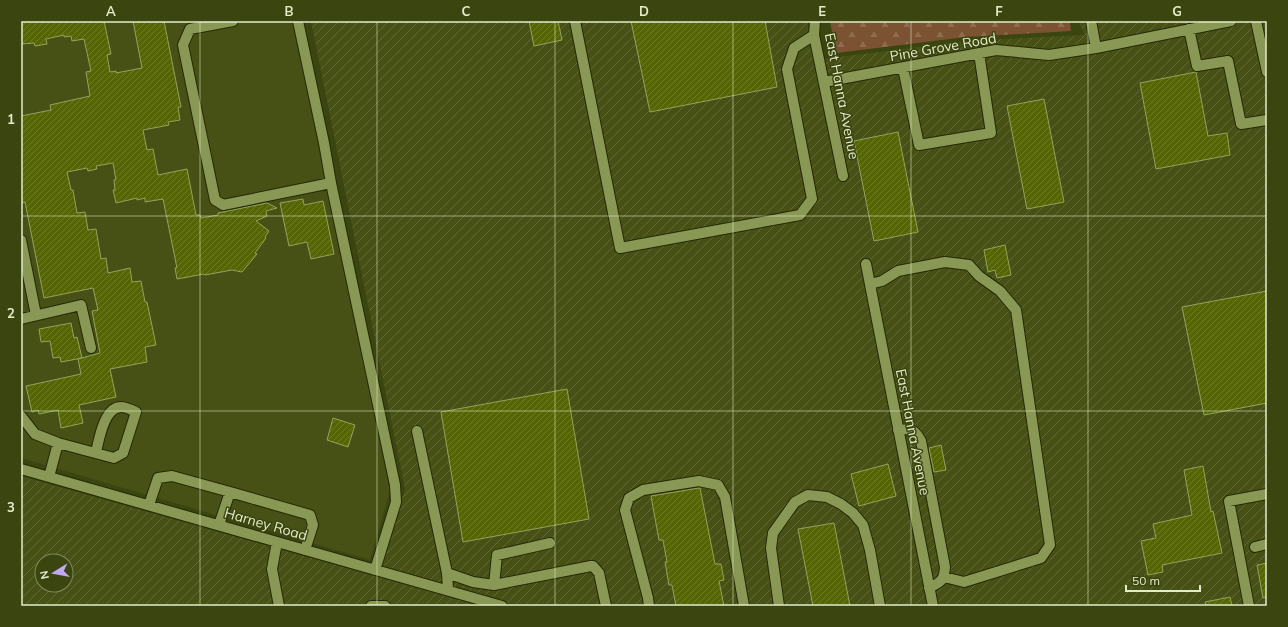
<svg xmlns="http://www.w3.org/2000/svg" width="1288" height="627" font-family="Mulish,sans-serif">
<defs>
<pattern id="industrial-furrows" width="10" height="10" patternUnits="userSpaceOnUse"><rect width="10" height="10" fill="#475115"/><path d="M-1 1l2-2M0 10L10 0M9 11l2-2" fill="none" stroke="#616a36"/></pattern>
<pattern id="forest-firs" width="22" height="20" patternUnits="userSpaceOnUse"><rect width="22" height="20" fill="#7b5333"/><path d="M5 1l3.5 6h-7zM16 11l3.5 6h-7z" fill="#8e6c4f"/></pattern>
<pattern id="building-hatch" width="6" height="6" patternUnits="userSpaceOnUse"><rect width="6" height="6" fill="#556503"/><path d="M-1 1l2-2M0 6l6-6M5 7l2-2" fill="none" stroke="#6d7b26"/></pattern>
</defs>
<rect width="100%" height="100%" fill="#3b4510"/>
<path fill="#475115" d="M 21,21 L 293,21 L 390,490 L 370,560 L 21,458 Z"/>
<path fill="url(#industrial-furrows)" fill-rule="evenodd" d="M 311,21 L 807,21 L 815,60 L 966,41 L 1085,35 L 1078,21 L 1267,21 L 1267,606 L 21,606 L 21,476 L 378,577 L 405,489 ZM 42,561 L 66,561 L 66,585 L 42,585 Z"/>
<path fill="url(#forest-firs)" d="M 830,21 L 1070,21 L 1071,31 L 966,37 L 836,53 Z"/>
<path fill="url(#building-hatch)" stroke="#93a35e" d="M 21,21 L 104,21 L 111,54 L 107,55 L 110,72 L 116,71 L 116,73 L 142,68 L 133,21 L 164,21 L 181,107 L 178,107 L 180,120 L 168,122 L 169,125 L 143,130 L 147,150 L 153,149 L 158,175 L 187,169 L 196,215 L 200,215 L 201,218 L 218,215 L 218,213 L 267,203 L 277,208 L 266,211 L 267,216 L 256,221 L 269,231 L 265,237 L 266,238 L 255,253 L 257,254 L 242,272 L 232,270 L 205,275 L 204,274 L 177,279 L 175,268 L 177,268 L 163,199 L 145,202 L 145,198 L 137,200 L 137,198 L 116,203 L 113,190 L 115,190 L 114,180 L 116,180 L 113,163 L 96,166 L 97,169 L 88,171 L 87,168 L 67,172 L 71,190 L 73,190 L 77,213 L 85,212 L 88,230 L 96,229 L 101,259 L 106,258 L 108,273 L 130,268 L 132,282 L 141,281 L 145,302 L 147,302 L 156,345 L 145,347 L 147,362 L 110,369 L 116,397 L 79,405 L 83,423 L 61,428 L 58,410 L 39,414 L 38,410 L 32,412 L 26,386 L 81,374 L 78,359 L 100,353 L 92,311 L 98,310 L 93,288 L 44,298 L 25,202 L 21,203 L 21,116 L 51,110 L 50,105 L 90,96 L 86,72 L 91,71 L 84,39 L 72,41 L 71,36 L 64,37 L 64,35 L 46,39 L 47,44 L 35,46 L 34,43 L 21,44 Z
M 529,21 L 558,21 L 562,40 L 534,46 Z
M 631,21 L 765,21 L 777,87 L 650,112 Z
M 1196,72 L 1208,136 L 1227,133 L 1230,155 L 1156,169 L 1140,83 Z
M 1044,99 L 1064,202 L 1027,209 L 1007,106 Z
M 898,132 L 918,232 L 874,241 L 854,141 Z
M 303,199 L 304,205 L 323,201 L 334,254 L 311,259 L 307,242 L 289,246 L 280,203 Z
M 1005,245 L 1011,275 L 997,278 L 995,270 L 988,272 L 984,250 Z
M 1267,291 L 1267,403 L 1204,415 L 1182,307 Z
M 71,323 L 74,338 L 77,337 L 82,358 L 61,362 L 60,357 L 53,358 L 50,341 L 41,342 L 39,329 Z
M 567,389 L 589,519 L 463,542 L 441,412 Z
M 333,418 L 355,425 L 348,447 L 327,440 Z
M 941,445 L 946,470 L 934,472 L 929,448 Z
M 888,464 L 896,496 L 859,506 L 851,474 Z
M 1203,466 L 1211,512 L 1213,511 L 1222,553 L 1162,565 L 1163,572 L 1148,575 L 1141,541 L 1156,538 L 1153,524 L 1192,515 L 1184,470 Z
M 699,488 L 700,488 L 715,564 L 721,564 L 724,580 L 719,581 L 724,606 L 676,606 L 672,585 L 669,585 L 665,562 L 667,562 L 663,540 L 659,540 L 651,496 Z
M 834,523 L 850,606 L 813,606 L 798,529 Z
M 1267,563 L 1267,597 L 1263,598 L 1257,565 Z
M 1230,597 L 1232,606 L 1206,606 L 1205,602 Z"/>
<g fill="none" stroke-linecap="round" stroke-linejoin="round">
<defs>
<path id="minor" d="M 233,21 L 190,29 L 183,45 L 215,200 L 223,205 L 331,183
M 298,21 L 324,143 L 331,183 L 395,485 L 396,502 L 375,570
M 575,21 L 620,248 L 800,215 L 812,199 L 787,69 L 794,48 L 814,35
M 815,21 L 814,35 L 843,176
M 1091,21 L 1096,48
M 1256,21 L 1267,72
M 1189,29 L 1197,66 L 1228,61 L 1241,124 L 1267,120
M 903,68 L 919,145 L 991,133 L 979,53
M 824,82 L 996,50 L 1049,55 L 1096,48 L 1231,21
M 21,240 L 36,315
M 866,264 L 933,606
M 870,284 L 882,281 L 898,271 L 945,262 L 969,265 L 979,276 L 1000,291 L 1016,310 L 1050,545 L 1041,558 L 964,582 L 944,577
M 21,319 L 81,305 L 91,348
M 21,416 L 35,434 L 58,443 L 114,458 L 123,453 L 136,412 C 132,410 125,407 121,407 C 104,407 99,440 96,452
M 898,430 C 911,428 915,430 921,441 L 945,567 C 944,581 941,582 929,588
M 417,431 L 447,573
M 21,469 L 502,606
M 49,477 L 58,443
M 230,492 L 310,515 L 313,525 L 305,550
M 149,505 L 158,478 L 172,476 L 230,492 L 219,525
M 277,542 L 272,569 L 279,606
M 1255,547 L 1267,544
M 494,585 L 497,555 L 550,543
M 448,590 L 447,573 L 473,582 L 494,585 L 591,566 L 593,566 L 599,573 L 606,606
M 371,606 L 385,606
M 649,606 L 648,598 L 625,510 L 629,498 L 643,490 L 699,481 L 718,485 L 725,497 L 744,606
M 779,606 L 771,548 L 773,533 L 795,502 L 808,495 L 827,497 L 841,504 L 853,513 L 863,525 L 870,550 L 880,606
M 1249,606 L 1229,501 L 1267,494"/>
</defs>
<use href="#minor" stroke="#232a05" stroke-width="12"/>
<use href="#minor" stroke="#899855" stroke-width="10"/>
</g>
<path fill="none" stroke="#e3ecc9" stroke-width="1" stroke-opacity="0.55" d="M 200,21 L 200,606M 377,21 L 377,606M 555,21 L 555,606M 733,21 L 733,606M 911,21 L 911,606M 1088,21 L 1088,606M 21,216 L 1267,216M 21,411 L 1267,411"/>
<g text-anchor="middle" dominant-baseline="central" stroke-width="3" stroke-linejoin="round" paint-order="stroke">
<g font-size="14" fill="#e3ecc9" stroke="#3b4510">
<text transform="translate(943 47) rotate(-10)">Pine Grove Road</text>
<text transform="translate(842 96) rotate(79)">East Hanna Avenue</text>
<text transform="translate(913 432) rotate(79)">East Hanna Avenue</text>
<text transform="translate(266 524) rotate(16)">Harney Road</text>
</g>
</g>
<rect width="1288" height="627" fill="none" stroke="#3b4510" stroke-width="44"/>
<g transform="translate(54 573) rotate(259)"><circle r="19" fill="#3b4510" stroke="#7e885a"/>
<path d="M0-3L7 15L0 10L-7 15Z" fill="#c1a8f3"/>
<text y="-6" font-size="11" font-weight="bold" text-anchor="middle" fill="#e3ecc9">N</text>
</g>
<path d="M1126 585v6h74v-6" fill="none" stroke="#e3ecc9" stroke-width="2"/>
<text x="1132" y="585" font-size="12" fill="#e3ecc9" stroke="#3b4510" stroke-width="3" paint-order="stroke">50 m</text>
<rect x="22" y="22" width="1244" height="583" fill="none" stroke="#e3ecc9" stroke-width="1.5"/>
<g font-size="13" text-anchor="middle" font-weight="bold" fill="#e3ecc9">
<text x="111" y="16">A</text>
<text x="289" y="16">B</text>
<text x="466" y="16">C</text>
<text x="644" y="16">D</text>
<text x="822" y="16">E</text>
<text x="999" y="16">F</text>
<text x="1177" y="16">G</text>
<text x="11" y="124">1</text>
<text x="11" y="318">2</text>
<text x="11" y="512">3</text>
</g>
</svg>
